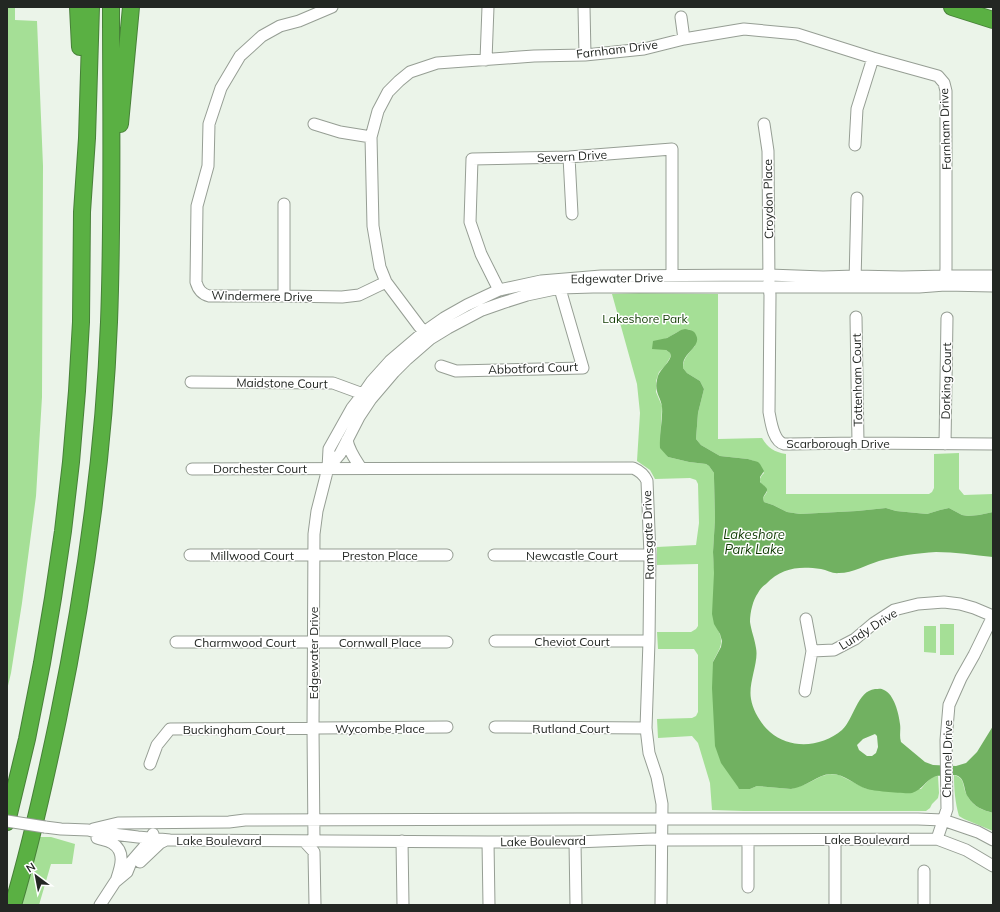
<svg xmlns="http://www.w3.org/2000/svg" width="1000" height="912" font-family="Mulish,sans-serif">
<rect width="100%" height="100%" fill="#ebf4e9"/>
<path fill="#a5df96" d="M 7,7 L 15,7 L 15,20 L 37,21 L 43,166 L 42,397 L 36,496 L 22,603 L 11,673 L 7,690 Z
M 639,293 L 718,294 L 718,439 L 762,438 C 768,448 774,452 786,454 L 786,494 L 929,494 L 932,492 L 934,488 L 934,454 L 959,453 L 959,489 L 964,495 L 993,494 L 993,512 L 979,515 L 968,516 L 962,515 L 949,508 L 940,510 L 927,514 L 896,511 L 886,508 L 857,511 L 800,514 L 787,512 L 773,505 L 764,502 L 763,498 L 767,492 C 765,483 754,483 764,473 L 754,461 L 748,459 L 720,456 L 701,445 L 696,439 L 698,413 L 704,389 L 700,381 L 687,373 L 683,368 C 683,358 689,353 695,346 L 691,330 C 678,328 674,336 662,340 L 666,350 L 670,353 L 671,356 L 665,366 L 659,372 L 656,381 L 656,392 L 662,406 L 660,444 L 668,457 L 689,462 L 706,464 L 709,466 L 714,473 L 714,478 L 715,519 L 713,552 L 718,630 C 725,644 719,649 713,662 L 750,789 L 757,786 L 791,789 L 806,784 L 822,776 L 830,774 L 839,775 L 867,789 L 921,789 C 926,783 931,776 938,776 L 939,793 L 938,798 L 932,804 L 930,808 L 926,811 L 744,811 L 712,810 L 710,783 L 698,743 L 692,736 L 658,738 L 657,719 L 692,718 L 696,716 L 698,712 L 698,655 L 694,649 L 658,649 L 657,632 L 691,632 L 696,629 L 698,626 L 698,564 L 657,565 L 657,547 L 696,545 L 699,523 L 698,484 L 696,480 L 690,478 L 655,479 L 650,470 L 637,461 L 640,413 L 637,384 L 612,294 Z
M 940,624 L 954,624 L 954,655 L 940,655 Z
M 924,626 L 936,626 L 936,653 L 924,652 Z
M 954,775 C 966,778 962,787 967,795 C 972,806 982,810 993,813 L 993,831 L 964,819 L 959,816 C 955,802 954,789 954,775 Z
M 37,837 L 51,837 L 75,844 L 72,864 L 51,864 L 39,905 L 19,905 Z"/>
<path fill="#71b161" fill-rule="evenodd" d="M 685,329 C 690,330 694,330 696,335 C 701,344 689,351 685,358 C 683,361 683,364 683,368 L 687,373 L 700,381 L 704,389 L 698,413 L 696,439 L 701,445 L 720,456 L 748,459 L 758,462 L 760,464 L 764,471 L 760,477 L 760,482 C 770,491 768,488 763,498 L 764,502 L 773,505 L 787,512 L 800,514 L 857,511 L 886,508 L 896,511 L 927,514 L 940,510 L 949,508 L 962,515 L 968,516 L 979,515 L 993,512 L 993,557 C 974,555 955,552 936,552 C 917,553 897,556 879,561 C 866,565 853,573 839,573 C 833,574 827,570 821,569 C 800,566 782,567 766,584 C 763,586 760,589 758,593 C 753,600 750,612 750,622 C 751,630 755,640 756,648 C 759,662 748,683 751,699 C 753,711 761,724 770,732 C 791,750 822,747 842,730 C 854,719 857,691 875,689 C 878,689 881,688 884,690 C 894,694 899,714 900,724 C 901,730 899,736 901,742 L 925,762 L 933,765 L 956,766 L 966,763 L 977,752 L 993,726 L 993,813 C 983,810 974,807 968,797 C 963,790 966,777 955,775 C 952,775 949,775 946,775 C 942,776 937,775 934,777 C 925,781 922,790 912,793 C 905,794 874,791 867,789 C 854,785 844,773 830,774 C 817,775 806,787 791,789 L 757,786 L 750,789 L 739,789 L 738,787 L 721,763 L 715,746 L 712,688 L 713,662 L 721,647 L 722,641 L 720,634 L 714,624 L 712,614 L 714,573 L 713,552 L 715,519 L 714,478 L 714,473 L 709,466 L 706,464 L 689,462 L 668,457 L 660,448 C 659,434 663,420 662,407 C 661,397 654,392 657,380 C 658,370 668,365 671,356 L 670,353 L 666,350 L 652,349 L 653,341 L 667,338 L 681,330 ZM 875,734 L 877,736 L 878,747 L 876,753 L 872,756 L 867,756 L 859,750 L 857,745 L 863,739 Z"/>
<g fill="none" stroke-linecap="round" stroke-linejoin="round">
<defs>
<path id="minor" d="M 332,7 L 299,21 L 280,26 L 262,36 L 240,56 L 221,88 L 209,124 L 208,166 L 197,206 L 196,282 C 198,289 201,294 209,296 L 284,296 L 342,297 L 359,295 L 386,282
M 584,7 L 585,55
M 681,17 L 684,39
M 486,60 L 488,7
M 314,124 L 340,132 L 371,137
M 764,124 L 768,151 L 769,287 L 770,295 L 769,412 C 771,422 773,441 784,444 C 786,444 788,444 790,444 L 858,443 L 993,444
M 855,145 L 857,109 L 873,58
M 569,157 L 572,214
M 284,204 L 284,296
M 855,282 L 857,198
M 499,290 L 481,254 L 470,222 L 472,159 L 569,157 L 672,149 L 672,284
M 856,317 L 858,443
M 430,339 L 419,326 L 386,282 L 380,267 L 373,226 L 371,137 L 378,111 L 388,92 L 399,81 L 410,72 L 437,63 L 534,56 L 585,55 L 644,49 L 684,39 L 744,29 L 797,34 L 873,58 L 938,76 L 944,83 L 946,91 L 946,268 L 945,285
M 441,366 L 456,371 L 583,368 L 558,282
M 191,382 L 333,383 L 363,394 L 369,398
M 347,440 C 349,451 355,459 361,468
M 945,444 L 947,318
M 328,468 L 340,454 L 359,417 L 371,399 L 394,372 L 407,359 L 430,339 L 448,328 L 482,310 L 502,303 L 527,295 L 560,288 L 593,287 L 919,287 L 945,285 L 993,286
M 192,469 L 633,468 C 640,471 644,474 647,481 L 650,555 L 649,641 L 646,728 L 649,753 L 657,777 L 662,804 L 661,905
M 190,555 L 447,555
M 494,555 L 650,555
M 495,641 L 649,641
M 176,642 L 447,642
M 812,651 L 834,650 L 855,639 L 874,623 L 894,610 L 918,604 L 944,602 L 960,604 L 974,608 L 993,616
M 805,691 L 812,651 L 806,619
M 495,727 L 646,728
M 150,764 L 157,745 L 170,729 L 447,727
M 45,827 L 61,829 L 88,830 L 96,832 L 138,837 L 170,840 L 488,842 L 575,842 L 653,839 L 671,840 L 937,839 L 966,850 L 993,866
M 93,829 L 118,823 L 229,822 L 245,820 L 577,819 L 918,819 L 943,820 L 978,832 L 993,840
M 97,838 C 102,840 107,840 112,843 C 127,852 120,869 116,881
M 937,839 L 947,809 L 946,740 L 949,705 L 961,678 L 974,655 L 993,616
M 834,840 L 835,847 L 835,905
M 304,841 L 314,852 L 315,905
M 314,841 L 313,728 L 314,534 L 317,511 L 328,468 L 329,449 L 352,408 L 363,394 L 372,381 L 390,361 L 424,332 L 444,318 L 467,305 L 499,290 L 541,281 L 601,276 L 769,275 L 823,277 L 855,276 L 902,277 L 946,276 L 993,276
M 402,841 L 403,905
M 488,842 L 489,905
M 575,842 L 576,905
M 140,862 L 160,843 L 166,840
M 924,871 L 924,905
M 748,887 L 748,840
M 100,905 L 115,882 L 127,872 L 131,862 L 144,847 L 151,838 L 153,834"/>
<path id="highway" d="M 78,7 L 80,47
M 952,7 L 993,20
M 120,124 L 131,7
M 7,822 L 27,739 L 42,663 L 53,598 L 63,531 L 71,462 L 77,391 L 81,322 L 82,212 L 87,138 L 91,7
M 13,905 C 31,844 45,781 58,719 C 85,588 104,455 109,322 C 113,217 111,112 111,7"/>
</defs>
<use href="#minor" stroke="#969e94" stroke-width="13"/>
<use href="#highway" stroke="#478038" stroke-width="18"/>
<use href="#minor" stroke="#fff" stroke-width="11"/>
<use href="#highway" stroke="#5ab043" stroke-width="16"/>
<defs>
<path id="minor-bridge" d="M 7,821 L 45,827"/>
</defs>
<use href="#minor-bridge" stroke="#969e94" stroke-width="13" stroke-linecap="butt"/>
<use href="#minor-bridge" stroke="#fff" stroke-width="11"/>
</g>
<g text-anchor="middle" dominant-baseline="central" stroke-width="3" stroke-linejoin="round" paint-order="stroke">
<g font-size="12" fill="#232723" stroke="#fff">
<text transform="translate(617 49) rotate(-7)">Farnham Drive</text>
<text transform="translate(945 129) rotate(-92)">Farnham Drive</text>
<text transform="translate(572 156) rotate(-3)">Severn Drive</text>
<text transform="translate(768 199) rotate(-91)">Croydon Place</text>
<text transform="translate(617 278) rotate(-1)">Edgewater Drive</text>
<text transform="translate(262 296) rotate(1)">Windermere Drive</text>
<text transform="translate(533 368) rotate(-2)">Abbotford Court</text>
<text transform="translate(857 380) rotate(-91)">Tottenham Court</text>
<text transform="translate(946 381) rotate(-89)">Dorking Court</text>
<text transform="translate(282 383) rotate(1)">Maidstone Court</text>
<text x="838" y="443">Scarborough Drive</text>
<text x="260" y="468">Dorchester Court</text>
<text transform="translate(648 535) rotate(-92)">Ramsgate Drive</text>
<text x="252" y="555">Millwood Court</text>
<text x="380" y="555">Preston Place</text>
<text x="572" y="555">Newcastle Court</text>
<text transform="translate(868 629) rotate(-32)">Lundy Drive</text>
<text x="572" y="641">Cheviot Court</text>
<text x="245" y="642">Charmwood Court</text>
<text x="380" y="642">Cornwall Place</text>
<text transform="translate(313 653) rotate(-90)">Edgewater Drive</text>
<text x="380" y="728">Wycombe Place</text>
<text x="571" y="728">Rutland Court</text>
<text x="234" y="729">Buckingham Court</text>
<text transform="translate(947 759) rotate(-89)">Channel Drive</text>
<text x="867" y="839">Lake Boulevard</text>
<text x="219" y="840">Lake Boulevard</text>
<text transform="translate(543 841) rotate(-1)">Lake Boulevard</text>
</g>
<g font-size="12" fill="#113c03" stroke="#fff">
<text x="645" y="318">Lakeshore Park</text>
</g>
<g font-size="13" font-style="italic" fill="#0f3a02" stroke="#fff">
<text x="754" y="534">Lakeshore<tspan x="754" dy="15">Park Lake</tspan></text>
</g>
</g>
<rect width="1000" height="912" fill="none" stroke="#232723" stroke-width="16"/>
<g transform="translate(36 876) rotate(328)" stroke="#ffffff" stroke-width="3" paint-order="stroke">
<path d="M0-3L7 15L0 10L-7 15Z" fill="#232723"/>
<text y="-6" font-size="11" font-weight="bold" text-anchor="middle" fill="#232723">N</text>
</g>
</svg>
